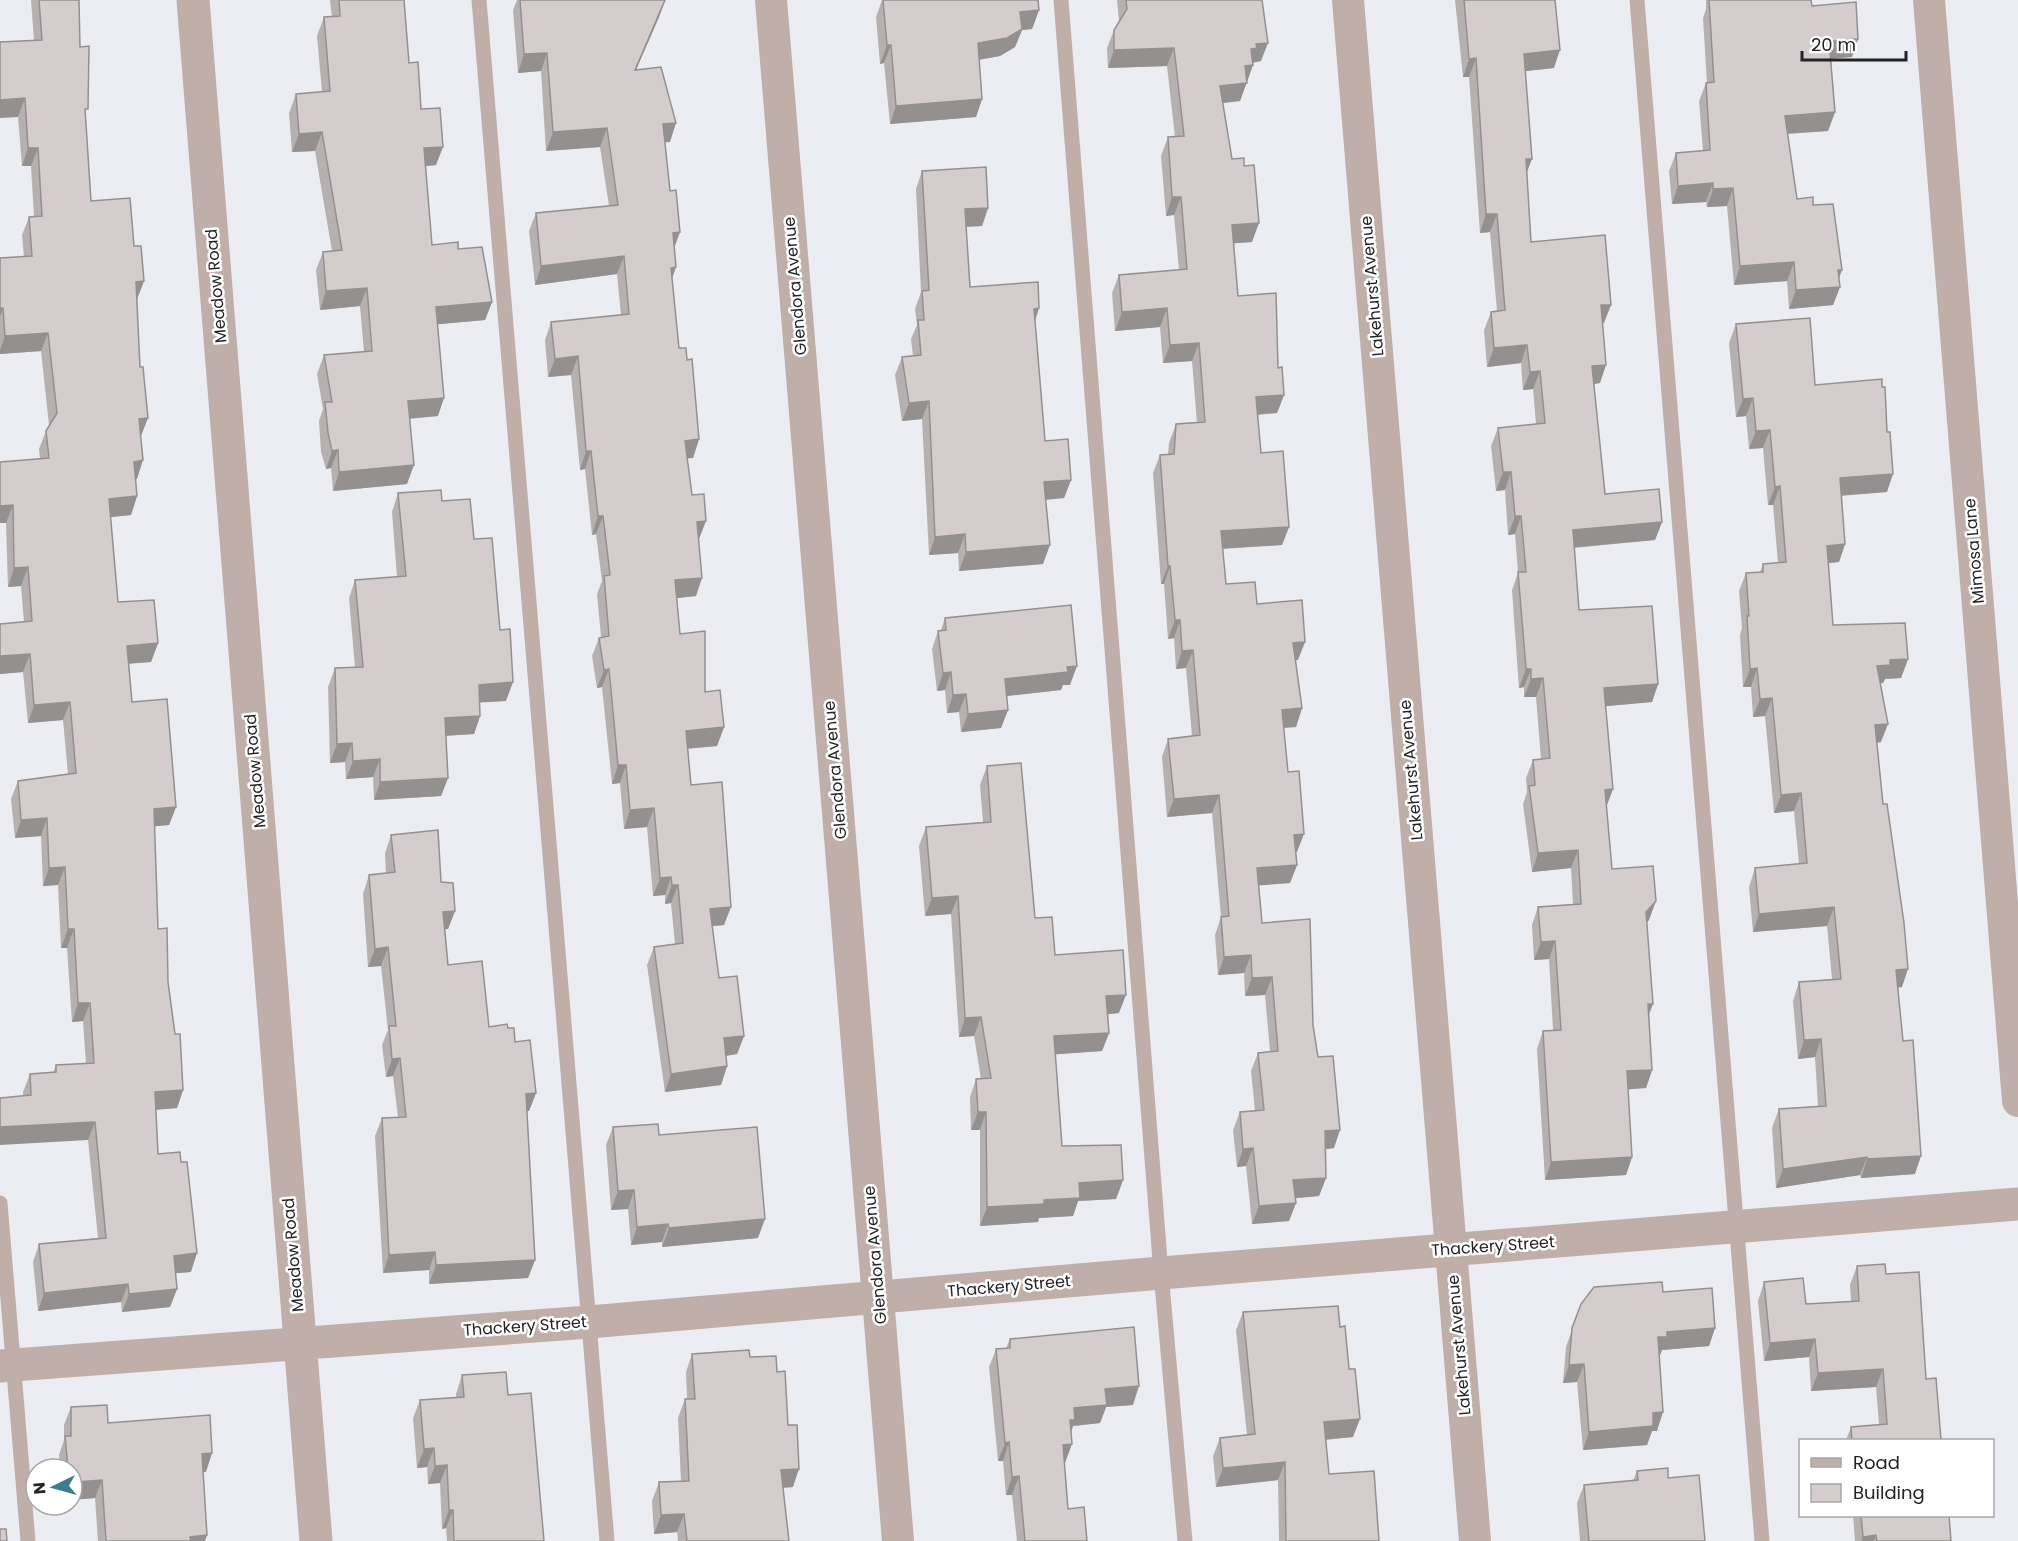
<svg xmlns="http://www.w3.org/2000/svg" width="2018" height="1541" font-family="Poppins,sans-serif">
<rect width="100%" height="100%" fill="#ebedf3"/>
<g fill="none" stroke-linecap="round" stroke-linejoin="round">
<path stroke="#c0aea9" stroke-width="15" d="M 479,0 L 607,1541
M 1061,0 L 1161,1273 L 1185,1541
M 1637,0 L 1762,1541
M 0,1203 L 28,1541"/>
<path stroke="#c0aea9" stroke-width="32" d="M 771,0 L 898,1541
M 1348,0 L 1475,1541
M 1929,0 L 2018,1101"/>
<path stroke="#c0aea9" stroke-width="33" d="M 193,0 L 316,1541
M 0,1366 L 589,1322 L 1161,1273 L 2018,1204"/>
</g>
<path fill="#b7b0b0" d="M 31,0 L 79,0 L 80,47 L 91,201 L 134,246 L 144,281 L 137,299 L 141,436 L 137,479 L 135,479 L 137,496 L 131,515 L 110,517 L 118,602 L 158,643 L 151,662 L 128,664 L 132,702 L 176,807 L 169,825 L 154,826 L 158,929 L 168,982 L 175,1034 L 183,1090 L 177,1108 L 156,1110 L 158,1154 L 191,1272 L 175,1273 L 177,1289 L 170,1307 L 122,1312 L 121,1302 L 38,1311 L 33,1262 L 39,1244 L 98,1238 L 88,1140 L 23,1096 L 23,1092 L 30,1074 L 53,1073 L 56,1065 L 86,1064 L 83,1021 L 72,1022 L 67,948 L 61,948 L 58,885 L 43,886 L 41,836 L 15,838 L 11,799 L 18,781 L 68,774 L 63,720 L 28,723 L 23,672 L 0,674 L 0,624 L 24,622 L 21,586 L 8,587 L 6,523 L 0,523 L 0,462 L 40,459 L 39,449 L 46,431 L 49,425 L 41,351 L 0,354 L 0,258 L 24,257 L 22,235 L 29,217 L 34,216 L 31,166 L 22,166 L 18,117 L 34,40 Z
M 330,0 L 404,0 L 409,63 L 436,165 L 425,166 L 432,245 L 458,249 L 492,302 L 485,320 L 438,324 L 438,416 L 410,419 L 407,484 L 333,491 L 331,468 L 326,469 L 321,452 L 319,421 L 323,409 L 317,374 L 324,355 L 364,352 L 360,306 L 320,310 L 316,270 L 323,252 L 332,251 L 315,151 L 292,152 L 289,113 L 296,94 L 322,92 L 317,36 L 324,17 L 332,17 Z
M 517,0 L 665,0 L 659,17 L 636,70 L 670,142 L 665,142 L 670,191 L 680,232 L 674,247 L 672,279 L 679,348 L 687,360 L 699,439 L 693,458 L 687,458 L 692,495 L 699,539 L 696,596 L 677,598 L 680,634 L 705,692 L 724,727 L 717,746 L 688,749 L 691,785 L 724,925 L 712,926 L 719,978 L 744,1036 L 737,1054 L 726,1056 L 727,1066 L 721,1085 L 665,1092 L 647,965 L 654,947 L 675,944 L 671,903 L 665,904 L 665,895 L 653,896 L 647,827 L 624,829 L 620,783 L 612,784 L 602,687 L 597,688 L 592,656 L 599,638 L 601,637 L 597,594 L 602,581 L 596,534 L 592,535 L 585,469 L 580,470 L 571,375 L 548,377 L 545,340 L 551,322 L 621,315 L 617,274 L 535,285 L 529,231 L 536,213 L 609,206 L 600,147 L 546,151 L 541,71 L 518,73 L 513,10 Z
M 882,0 L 883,0 L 1039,10 L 1032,29 L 1022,30 L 1015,47 L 1000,56 L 979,60 L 982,99 L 976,117 L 890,124 L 884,63 L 880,64 L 876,17 Z
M 1117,0 L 1262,0 L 1261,61 L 1253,62 L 1253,65 L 1240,101 L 1223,103 L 1232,159 L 1252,242 L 1233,243 L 1238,296 L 1278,368 L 1284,395 L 1277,413 L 1258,415 L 1261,453 L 1289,527 L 1282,545 L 1223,549 L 1226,584 L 1257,604 L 1298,660 L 1296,660 L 1302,708 L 1296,727 L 1284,728 L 1288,772 L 1297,852 L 1296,852 L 1297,865 L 1290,883 L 1259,885 L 1262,923 L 1313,1025 L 1334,1148 L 1326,1149 L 1326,1178 L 1319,1196 L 1295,1198 L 1296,1203 L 1289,1221 L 1252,1224 L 1246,1166 L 1237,1167 L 1233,1130 L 1240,1112 L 1255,1111 L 1251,1071 L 1258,1053 L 1270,1051 L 1265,995 L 1245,996 L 1244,973 L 1218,975 L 1215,935 L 1221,917 L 1212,813 L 1167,817 L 1162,757 L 1168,739 L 1192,736 L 1186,668 L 1176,669 L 1174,638 L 1168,639 L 1164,584 L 1161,584 L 1153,473 L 1160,455 L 1168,454 L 1169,443 L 1176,424 L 1197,423 L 1192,361 L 1163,363 L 1160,327 L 1115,331 L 1112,293 L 1119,275 L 1179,270 L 1174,215 L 1166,216 L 1161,156 L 1168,137 L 1175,137 L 1167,66 L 1108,68 L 1107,48 L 1114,30 L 1119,21 Z
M 1455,0 L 1555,0 L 1554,68 L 1525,71 L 1527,172 L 1531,242 L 1604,323 L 1603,323 L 1600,383 L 1594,384 L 1605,494 L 1662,522 L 1655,540 L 1574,548 L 1579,610 L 1658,684 L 1652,702 L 1606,706 L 1606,807 L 1612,869 L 1649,920 L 1647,922 L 1649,1015 L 1652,1070 L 1646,1088 L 1628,1089 L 1632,1157 L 1626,1175 L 1545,1180 L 1537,1049 L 1543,1031 L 1553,1030 L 1549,959 L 1534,960 L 1532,925 L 1538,907 L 1573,904 L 1571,868 L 1532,872 L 1523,804 L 1527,792 L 1526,778 L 1533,760 L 1541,759 L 1536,697 L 1524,697 L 1524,687 L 1519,688 L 1512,590 L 1518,573 L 1515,534 L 1508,535 L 1505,490 L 1496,491 L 1491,446 L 1498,428 L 1536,424 L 1533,389 L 1523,390 L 1521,363 L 1487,367 L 1484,330 L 1491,312 L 1497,311 L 1490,232 L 1480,233 L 1469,77 L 1463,77 Z
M 1706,0 L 1811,0 L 1812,6 L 1852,57 L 1831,59 L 1835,112 L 1828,131 L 1788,134 L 1797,199 L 1813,205 L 1839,279 L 1840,287 L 1833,305 L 1789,309 L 1787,281 L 1734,285 L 1727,206 L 1707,207 L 1706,202 L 1672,204 L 1669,171 L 1676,153 L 1703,151 L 1699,101 L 1706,83 L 1707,83 L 1703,18 L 1706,9 Z
M 922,171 L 988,208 L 982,226 L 966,227 L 970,287 L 1039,308 L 1035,321 L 1045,441 L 1071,480 L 1064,498 L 1046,500 L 1043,564 L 959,571 L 958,553 L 929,555 L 922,419 L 902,421 L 895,375 L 902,357 L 913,356 L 911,339 L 917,325 L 915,309 L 921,292 L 916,189 Z
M 1736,324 L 1815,385 L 1887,492 L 1841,496 L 1845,544 L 1839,562 L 1828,563 L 1833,625 L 1908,659 L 1901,678 L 1885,679 L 1883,683 L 1880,683 L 1881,742 L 1877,743 L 1902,987 L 1898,988 L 1915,1174 L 1861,1178 L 1860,1175 L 1776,1188 L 1772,1128 L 1779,1109 L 1818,1106 L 1815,1057 L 1798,1059 L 1793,1001 L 1799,982 L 1832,979 L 1827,926 L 1753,932 L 1749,887 L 1755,868 L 1799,864 L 1794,811 L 1774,813 L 1765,716 L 1753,717 L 1751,687 L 1743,687 L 1740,635 L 1742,628 L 1739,591 L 1746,573 L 1760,572 L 1763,564 L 1778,563 L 1773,505 L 1768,505 L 1763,448 L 1749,449 L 1746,416 L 1736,417 L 1729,343 Z
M 398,493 L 442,501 L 474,539 L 506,701 L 480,702 L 480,716 L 474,734 L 446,736 L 448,778 L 441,796 L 374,800 L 373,777 L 346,779 L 345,762 L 330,763 L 328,687 L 335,668 L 355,667 L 349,598 L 355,580 L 397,577 L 392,512 Z
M 945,618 L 1070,685 L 1063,685 L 1061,690 L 1007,696 L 1008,710 L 1001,728 L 961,732 L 959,712 L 947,713 L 945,690 L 937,691 L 932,649 L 938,631 L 941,630 Z
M 987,766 L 1035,918 L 1055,955 L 1119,1013 L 1108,1014 L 1109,1033 L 1102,1051 L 1055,1054 L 1062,1146 L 1123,1180 L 1116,1199 L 1078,1201 L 1073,1216 L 1039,1218 L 1038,1222 L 980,1226 L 980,1130 L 971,1130 L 970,1097 L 976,1079 L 981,1079 L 974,1036 L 959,1037 L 951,914 L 925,916 L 919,846 L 926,827 L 983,822 L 980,785 Z
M 391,835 L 441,882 L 455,911 L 448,929 L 445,929 L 448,965 L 489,1027 L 508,1028 L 515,1042 L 536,1093 L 529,1111 L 527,1111 L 535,1260 L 528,1278 L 429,1284 L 429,1270 L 383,1273 L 375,1136 L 382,1118 L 398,1117 L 393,1076 L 386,1077 L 382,1045 L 388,1030 L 381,966 L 368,967 L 363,894 L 369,875 L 386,873 L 385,853 Z
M 613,1127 L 659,1135 L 758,1238 L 662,1247 L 662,1242 L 631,1245 L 628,1209 L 611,1210 L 606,1145 Z
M 1857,1266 L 1886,1274 L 1926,1379 L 1941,1440 L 1846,1440 L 1851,1427 L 1879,1425 L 1876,1387 L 1811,1391 L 1809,1357 L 1764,1361 L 1758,1301 L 1764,1282 L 1806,1304 L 1851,1301 L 1850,1285 Z
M 1663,1292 L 1715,1328 L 1709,1346 L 1662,1350 L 1660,1355 L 1659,1355 L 1657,1431 L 1652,1431 L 1647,1445 L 1583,1450 L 1577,1382 L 1563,1383 L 1566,1347 L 1581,1304 Z
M 1243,1312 L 1340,1327 L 1353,1437 L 1326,1440 L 1329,1474 L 1379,1541 L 1279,1541 L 1278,1480 L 1216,1487 L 1213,1456 L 1220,1438 L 1247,1435 L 1236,1330 Z
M 1010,1339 L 1133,1405 L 1106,1407 L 1100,1423 L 1073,1426 L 1071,1433 L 1065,1463 L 1064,1463 L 1068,1509 L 1087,1541 L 1017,1541 L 1012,1495 L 1006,1495 L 1003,1461 L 998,1461 L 989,1367 L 996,1349 L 1006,1348 Z
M 692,1354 L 750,1357 L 777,1372 L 788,1425 L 793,1487 L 783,1488 L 789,1541 L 678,1541 L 677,1532 L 654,1534 L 652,1501 L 659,1482 L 681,1481 L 678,1418 L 685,1399 L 687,1399 L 686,1372 Z
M 462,1375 L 508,1395 L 544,1541 L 447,1541 L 446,1528 L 442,1529 L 440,1483 L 428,1484 L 427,1467 L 417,1468 L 413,1418 L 420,1400 L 456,1397 L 456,1394 Z
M 71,1407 L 108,1423 L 206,1472 L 203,1472 L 205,1541 L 98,1541 L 95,1498 L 72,1500 L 72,1469 L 60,1469 L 59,1455 L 64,1440 L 64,1425 Z
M 1637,1471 L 1668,1478 L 1705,1541 L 1580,1541 L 1577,1503 L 1584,1485 L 1633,1481 Z
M 1853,1515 L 1949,1515 L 1951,1541 L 1855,1541 Z"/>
<path fill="#959090" d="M 665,0 L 659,17 L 628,88 L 635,70 Z
M 1039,10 L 1032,29 L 1022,30 L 1015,47 L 1000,56 L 971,61 L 978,43 L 1020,12 Z
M 1858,39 L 1852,57 L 1823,59 L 1829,41 Z
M 1268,43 L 1261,61 L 1252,63 L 1253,65 L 1240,101 L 1213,104 L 1220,86 L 1251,49 L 1256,44 Z
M 887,45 L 891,45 L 884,63 L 880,64 Z
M 1174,48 L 1167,66 L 1108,68 L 1114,50 Z
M 1560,50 L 1554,68 L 1517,72 L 1524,54 Z
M 547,53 L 541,71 L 518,73 L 524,54 Z
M 1476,58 L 1469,77 L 1463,77 L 1469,59 Z
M 25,98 L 18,117 L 0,118 L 0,100 Z
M 982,99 L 976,117 L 890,124 L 896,106 Z
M 1835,112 L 1828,131 L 1779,134 L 1785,116 Z
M 676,123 L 670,142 L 656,143 L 663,124 Z
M 607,128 L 600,147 L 546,151 L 553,132 Z
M 322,132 L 315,151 L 292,152 L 299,134 Z
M 443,147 L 436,165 L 417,167 L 424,148 Z
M 28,148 L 38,148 L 31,166 L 22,166 Z
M 1526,159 L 1532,159 L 1525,177 Z
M 1713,183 L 1706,202 L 1672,204 L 1678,186 Z
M 1733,188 L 1727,206 L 1707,207 L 1713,189 Z
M 1172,197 L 1181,197 L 1174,215 L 1166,216 Z
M 988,208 L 982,226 L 958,227 L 965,209 Z
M 1486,214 L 1497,214 L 1490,232 L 1480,233 Z
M 1259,223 L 1252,242 L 1225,244 L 1232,225 Z
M 680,232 L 673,251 L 673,233 Z
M 624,256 L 617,274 L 535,285 L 541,266 Z
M 1794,262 L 1787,281 L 1734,285 L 1740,266 Z
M 676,267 L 670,285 L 671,268 Z
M 1838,270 L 1842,270 L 1836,287 L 1840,287 L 1833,305 L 1789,309 L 1796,290 Z
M 144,281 L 137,299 L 136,282 Z
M 367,288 L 360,306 L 320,310 L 326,291 Z
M 492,302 L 485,320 L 430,325 L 436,307 Z
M 1601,305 L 1611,305 L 1604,323 L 1594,324 Z
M 0,308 L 3,308 L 0,316 Z
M 1039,308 L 1033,327 L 1034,309 Z
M 1167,308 L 1160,327 L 1115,331 L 1122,312 Z
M 48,333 L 41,351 L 0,354 L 0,350 L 5,336 Z
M 1199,343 L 1192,361 L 1163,363 L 1170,345 Z
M 1527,345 L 1521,363 L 1487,367 L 1494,348 Z
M 578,356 L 571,375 L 548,377 L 555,359 Z
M 1606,365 L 1600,383 L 1586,385 L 1592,366 Z
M 1540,371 L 1533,389 L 1523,390 L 1530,372 Z
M 1284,395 L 1277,413 L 1249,415 L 1256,397 Z
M 444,398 L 438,416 L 402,419 L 408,401 Z
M 1753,398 L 1746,416 L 1736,417 L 1743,399 Z
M 929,401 L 922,419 L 902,421 L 909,403 Z
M 148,418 L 141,436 L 139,419 Z
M 1770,430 L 1763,448 L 1749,449 L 1756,431 Z
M 699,439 L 693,458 L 679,459 L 685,441 Z
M 338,450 L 331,468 L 326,469 L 332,451 Z
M 586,451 L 591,451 L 585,469 L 580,470 Z
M 143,460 L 137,479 L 127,480 L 134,462 Z
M 414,465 L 407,484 L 333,491 L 339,472 Z
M 1503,472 L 1511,472 L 1505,490 L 1496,491 Z
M 1893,474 L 1887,492 L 1833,496 L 1840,478 Z
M 1071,480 L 1064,498 L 1038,500 L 1044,482 Z
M 1780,486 L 1773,505 L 1768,505 L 1775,487 Z
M 137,496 L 131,515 L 102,518 L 109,499 Z
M 13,505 L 6,523 L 0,523 L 0,506 Z
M 598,516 L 603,516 L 596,534 L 592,535 Z
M 1515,516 L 1521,516 L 1515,534 L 1508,535 Z
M 706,521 L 699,539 L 690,540 L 697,522 Z
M 1662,522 L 1655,540 L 1566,548 L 1573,530 Z
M 1289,527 L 1282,545 L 1214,549 L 1221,531 Z
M 965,534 L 958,553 L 929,555 L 935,537 Z
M 1845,544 L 1839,562 L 1820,564 L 1827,546 Z
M 1050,545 L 1043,564 L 959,571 L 966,552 Z
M 1168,566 L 1170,566 L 1164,584 L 1161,584 Z
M 28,567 L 21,586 L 8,587 L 14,568 Z
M 702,578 L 696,596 L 669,599 L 675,580 Z
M 1175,620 L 1180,620 L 1174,638 L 1168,639 Z
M 1305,642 L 1298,660 L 1287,661 L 1293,643 Z
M 158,643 L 151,662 L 120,664 L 127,646 Z
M 1193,650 L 1186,668 L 1176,669 L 1182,651 Z
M 30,654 L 23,672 L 0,674 L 0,656 Z
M 1908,659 L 1901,678 L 1885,679 L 1883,683 L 1870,684 L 1877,666 L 1890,660 Z
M 1077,666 L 1070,685 L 1063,685 L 1061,690 L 998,697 L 1005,679 L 1067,667 Z
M 1757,668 L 1751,687 L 1743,687 L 1750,669 Z
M 609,669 L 602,687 L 597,688 L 604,670 Z
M 1526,669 L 1531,669 L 1524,687 L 1519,688 Z
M 951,672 L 945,690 L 937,691 L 943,673 Z
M 1543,678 L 1536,697 L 1524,697 L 1531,679 Z
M 513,682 L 506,701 L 472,703 L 479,685 Z
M 1658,684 L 1652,702 L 1597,707 L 1604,688 Z
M 966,694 L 959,712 L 947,713 L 953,695 Z
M 1772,698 L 1765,716 L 1753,717 L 1760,699 Z
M 70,702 L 63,720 L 28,723 L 34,705 Z
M 1302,708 L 1296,727 L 1276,728 L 1282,710 Z
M 1008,710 L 1001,728 L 961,732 L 968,714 Z
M 480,716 L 474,734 L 439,736 L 445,718 Z
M 1888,724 L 1881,742 L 1868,743 L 1875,725 Z
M 724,727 L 717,746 L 680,749 L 686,731 Z
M 352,743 L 345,762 L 330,763 L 337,744 Z
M 380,759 L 373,777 L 346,779 L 353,761 Z
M 618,765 L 626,765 L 620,783 L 612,784 Z
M 448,778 L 441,796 L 374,800 L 380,782 Z
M 1613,789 L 1606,808 L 1605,790 Z
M 1801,793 L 1794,811 L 1774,813 L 1781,795 Z
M 1219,795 L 1212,813 L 1167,817 L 1174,799 Z
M 176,807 L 169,825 L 147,827 L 154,809 Z
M 654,808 L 647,827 L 624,829 L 630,810 Z
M 47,818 L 41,836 L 15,838 L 21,820 Z
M 1304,834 L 1297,852 L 1288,853 L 1294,835 Z
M 1578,850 L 1571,868 L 1532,872 L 1538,853 Z
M 1297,865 L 1290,883 L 1251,886 L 1257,868 Z
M 65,867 L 58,885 L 43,886 L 49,868 Z
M 671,877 L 665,895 L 653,896 L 660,878 Z
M 672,885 L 678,885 L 671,903 L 665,904 Z
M 958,896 L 951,914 L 925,916 L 932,898 Z
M 1656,901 L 1649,920 L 1639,930 L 1646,912 Z
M 731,907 L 724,925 L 703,927 L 710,909 Z
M 1834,907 L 1827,926 L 1753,932 L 1759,914 Z
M 455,911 L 448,929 L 436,930 L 443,912 Z
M 68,929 L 74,929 L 67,948 L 61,948 Z
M 1555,941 L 1549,959 L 1534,960 L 1541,942 Z
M 388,947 L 381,966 L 368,967 L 375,949 Z
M 1251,955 L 1244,973 L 1218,975 L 1224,957 Z
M 1908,969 L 1902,987 L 1890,988 L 1896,970 Z
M 1272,977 L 1265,995 L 1245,996 L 1252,978 Z
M 1126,995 L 1119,1013 L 1100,1015 L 1106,996 Z
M 78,1003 L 90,1003 L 83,1021 L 72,1022 Z
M 1648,1004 L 1653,1004 L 1646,1022 Z
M 981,1017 L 974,1036 L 959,1037 L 965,1018 Z
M 1109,1033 L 1102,1051 L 1047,1055 L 1054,1036 Z
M 744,1036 L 737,1054 L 717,1057 L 724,1038 Z
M 1821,1039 L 1815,1057 L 1798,1059 L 1804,1040 Z
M 400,1058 L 393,1076 L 386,1077 L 392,1059 Z
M 727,1066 L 721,1085 L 665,1092 L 671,1074 Z
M 1652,1070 L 1646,1088 L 1620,1090 L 1627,1071 Z
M 183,1090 L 177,1108 L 149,1110 L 155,1092 Z
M 536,1093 L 529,1111 L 519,1112 L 526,1094 Z
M 978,1112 L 986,1112 L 980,1130 L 971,1130 Z
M 95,1122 L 88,1140 L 0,1145 L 0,1127 Z
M 1340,1130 L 1334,1148 L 1319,1150 L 1325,1131 Z
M 1253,1148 L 1246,1166 L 1237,1167 L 1243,1149 Z
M 1921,1156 L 1915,1174 L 1861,1178 L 1867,1159 Z
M 1632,1157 L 1626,1175 L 1545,1180 L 1551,1162 Z
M 1867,1157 L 1860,1175 L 1776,1188 L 1783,1169 Z
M 1326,1178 L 1319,1196 L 1287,1199 L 1293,1180 Z
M 1123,1180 L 1116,1199 L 1078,1201 L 1073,1216 L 1039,1218 L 1038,1222 L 980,1226 L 987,1207 L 1044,1200 L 1079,1183 Z
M 634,1190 L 628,1209 L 611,1210 L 618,1191 Z
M 1296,1203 L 1289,1221 L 1252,1224 L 1259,1206 Z
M 765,1219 L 758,1238 L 662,1247 L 669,1228 Z
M 668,1224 L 662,1242 L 631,1245 L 637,1227 Z
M 435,1252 L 429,1270 L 383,1273 L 389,1255 Z
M 197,1253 L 191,1272 L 167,1274 L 174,1256 Z
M 535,1260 L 528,1278 L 429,1284 L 436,1265 Z
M 128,1284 L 121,1302 L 38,1311 L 44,1293 Z
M 177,1289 L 170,1307 L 122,1312 L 129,1294 Z
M 1715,1328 L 1709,1346 L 1662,1350 L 1660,1355 L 1651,1356 L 1658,1337 L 1667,1332 Z
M 1815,1339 L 1809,1357 L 1764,1361 L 1770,1343 Z
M 1584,1364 L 1577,1382 L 1563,1383 L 1569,1365 Z
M 1883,1369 L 1876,1387 L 1811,1391 L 1818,1373 Z
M 1139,1386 L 1133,1405 L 1106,1407 L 1100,1423 L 1073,1426 L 1069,1438 L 1063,1439 L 1074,1408 L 1105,1389 Z
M 1663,1412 L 1657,1431 L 1652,1431 L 1647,1445 L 1583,1450 L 1589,1432 L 1653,1413 Z
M 1360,1419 L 1353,1437 L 1318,1440 L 1324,1422 Z
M 1009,1442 L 1003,1461 L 998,1461 L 1005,1443 Z
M 1072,1444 L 1065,1463 L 1056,1463 L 1063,1445 Z
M 434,1448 L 427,1467 L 417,1468 L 424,1449 Z
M 212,1453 L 206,1472 L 195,1472 L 202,1454 Z
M 1285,1462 L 1278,1480 L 1216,1487 L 1223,1468 Z
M 447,1465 L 440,1483 L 428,1484 L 435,1466 Z
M 799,1469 L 793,1487 L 775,1488 L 781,1470 Z
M 1019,1476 L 1012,1495 L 1006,1495 L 1012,1477 Z
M 102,1480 L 95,1498 L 72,1500 L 72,1489 L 75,1482 Z
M 449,1510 L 453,1510 L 446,1528 L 442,1529 Z
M 684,1514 L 677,1532 L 654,1534 L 661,1515 Z
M 207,1535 L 205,1541 L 189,1541 L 190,1537 Z
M 1876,1535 L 1874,1541 L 1861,1541 L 1863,1537 Z"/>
<path fill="#d5cdcd" stroke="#959090" stroke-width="1.5" d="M 39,0 L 79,0 L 80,47 L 89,46 L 88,109 L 85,109 L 91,201 L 130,198 L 134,246 L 141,246 L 144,281 L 136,282 L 140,367 L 143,367 L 148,418 L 139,419 L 143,460 L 134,462 L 137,496 L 109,499 L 118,602 L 154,600 L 158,643 L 127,646 L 132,702 L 167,699 L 176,807 L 154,809 L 158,929 L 167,928 L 168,982 L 175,1034 L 180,1034 L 183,1090 L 155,1092 L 158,1154 L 180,1152 L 181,1162 L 187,1162 L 197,1253 L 174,1256 L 177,1289 L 129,1294 L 128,1284 L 44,1293 L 39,1244 L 106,1238 L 95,1122 L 0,1127 L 0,1098 L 31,1095 L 30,1074 L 56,1072 L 56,1065 L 94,1063 L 90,1003 L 78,1003 L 74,929 L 68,929 L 65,867 L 49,868 L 47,818 L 21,820 L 18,781 L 76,773 L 70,702 L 34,705 L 30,654 L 0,656 L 0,624 L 32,621 L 28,567 L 14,568 L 13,505 L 0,506 L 0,462 L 49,458 L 46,431 L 57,413 L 48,333 L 5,336 L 3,308 L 0,308 L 0,258 L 32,256 L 29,217 L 42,216 L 38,148 L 28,148 L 25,98 L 0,100 L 0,42 L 42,40 Z
M 339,0 L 404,0 L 409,63 L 418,62 L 421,109 L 440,108 L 443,147 L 424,148 L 432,245 L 458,242 L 458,249 L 482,247 L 492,302 L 436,307 L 444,398 L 408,401 L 414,465 L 339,472 L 338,450 L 332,451 L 328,433 L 325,402 L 332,402 L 324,355 L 372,351 L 367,288 L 326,291 L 323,252 L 342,250 L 322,132 L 299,134 L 296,94 L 330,91 L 324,17 L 340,16 Z
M 520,0 L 665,0 L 635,70 L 661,67 L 676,123 L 663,124 L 670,191 L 676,190 L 680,232 L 673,233 L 676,267 L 671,268 L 679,348 L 686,348 L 687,360 L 692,359 L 699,439 L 685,441 L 692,495 L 704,494 L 706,521 L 697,522 L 702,578 L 675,580 L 680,634 L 705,631 L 705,692 L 720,690 L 724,727 L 686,731 L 691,785 L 722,782 L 731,907 L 710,909 L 719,978 L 737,976 L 744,1036 L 724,1038 L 727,1066 L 671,1074 L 654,947 L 683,943 L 678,885 L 672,885 L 671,877 L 660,878 L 654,808 L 630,810 L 626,765 L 618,765 L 609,669 L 604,670 L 599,638 L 609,636 L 604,576 L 610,575 L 603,516 L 598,516 L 591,451 L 586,451 L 578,356 L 555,359 L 551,322 L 629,314 L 624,256 L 541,266 L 536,213 L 618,205 L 607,128 L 553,132 L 547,53 L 524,54 Z
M 883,0 L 1038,0 L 1039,10 L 1020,12 L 1022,29 L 1007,38 L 978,43 L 982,99 L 896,106 L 891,45 L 887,45 Z
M 1126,0 L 1262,0 L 1268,43 L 1256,44 L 1257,48 L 1251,49 L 1253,65 L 1245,66 L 1247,83 L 1220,86 L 1232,159 L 1244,158 L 1244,166 L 1254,165 L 1259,223 L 1232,225 L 1238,296 L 1276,293 L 1278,368 L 1282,367 L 1284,395 L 1256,397 L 1261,453 L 1283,451 L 1289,527 L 1221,531 L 1226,584 L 1255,582 L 1257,604 L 1302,600 L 1305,642 L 1293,643 L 1302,708 L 1282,710 L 1288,772 L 1299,771 L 1304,834 L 1294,835 L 1297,865 L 1257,868 L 1262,923 L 1310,919 L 1313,1025 L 1318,1057 L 1333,1056 L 1340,1130 L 1325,1131 L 1326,1178 L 1293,1180 L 1296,1203 L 1259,1206 L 1253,1148 L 1243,1149 L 1240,1112 L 1264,1110 L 1258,1053 L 1278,1051 L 1272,977 L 1252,978 L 1251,955 L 1224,957 L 1221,917 L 1229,916 L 1219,795 L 1174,799 L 1168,739 L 1200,735 L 1193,650 L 1182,651 L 1180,620 L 1175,620 L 1170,566 L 1168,566 L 1160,455 L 1174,454 L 1176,424 L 1205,422 L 1199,343 L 1170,345 L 1167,308 L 1122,312 L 1119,275 L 1187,269 L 1181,197 L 1172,197 L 1168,137 L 1184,136 L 1174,48 L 1114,50 L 1114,30 L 1127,9 Z
M 1464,0 L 1555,0 L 1560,50 L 1524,54 L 1532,159 L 1526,159 L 1531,242 L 1605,235 L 1611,305 L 1601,305 L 1606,365 L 1592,366 L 1605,494 L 1659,489 L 1662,522 L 1573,530 L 1579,610 L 1652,606 L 1658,684 L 1604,688 L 1613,789 L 1605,790 L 1612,869 L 1653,866 L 1656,901 L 1646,912 L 1653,1004 L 1648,1004 L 1652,1070 L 1627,1071 L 1632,1157 L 1551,1162 L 1543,1031 L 1561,1030 L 1555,941 L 1541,942 L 1538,907 L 1581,904 L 1578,850 L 1538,853 L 1529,786 L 1535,785 L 1533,760 L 1550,758 L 1543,678 L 1531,679 L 1531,669 L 1526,669 L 1518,572 L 1526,572 L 1521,516 L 1515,516 L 1511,472 L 1503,472 L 1498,428 L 1545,423 L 1540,371 L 1530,372 L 1527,345 L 1494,348 L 1491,312 L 1505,310 L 1497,214 L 1486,214 L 1476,58 L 1469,59 Z
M 1709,0 L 1811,0 L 1812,6 L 1856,2 L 1858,39 L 1829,41 L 1835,112 L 1785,116 L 1797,199 L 1813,197 L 1813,205 L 1833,204 L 1842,270 L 1838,270 L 1840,287 L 1796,290 L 1794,262 L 1740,266 L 1733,188 L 1713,189 L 1713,183 L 1678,186 L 1676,153 L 1710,150 L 1706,83 L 1714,82 Z
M 986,167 L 988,208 L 965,209 L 970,287 L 1038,282 L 1039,308 L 1034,309 L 1045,441 L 1068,439 L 1071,480 L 1044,482 L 1050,545 L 966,552 L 965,534 L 935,537 L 929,401 L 909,403 L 902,357 L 921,355 L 918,320 L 924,320 L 922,291 L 929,290 L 922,171 Z
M 1810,318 L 1815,385 L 1882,379 L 1882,387 L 1885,387 L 1887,432 L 1890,432 L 1893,474 L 1840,478 L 1845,544 L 1827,546 L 1833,625 L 1905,623 L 1908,659 L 1890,660 L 1890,665 L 1877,666 L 1888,724 L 1875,725 L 1883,804 L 1887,804 L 1904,923 L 1908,969 L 1896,970 L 1903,1041 L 1913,1040 L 1921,1156 L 1867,1159 L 1867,1157 L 1783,1169 L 1779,1109 L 1826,1106 L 1821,1039 L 1804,1040 L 1799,982 L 1841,979 L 1834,907 L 1759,914 L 1755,868 L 1807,863 L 1801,793 L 1781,795 L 1772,698 L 1760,699 L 1757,668 L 1750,669 L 1747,616 L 1749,616 L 1746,573 L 1763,572 L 1763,564 L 1786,562 L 1780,486 L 1775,487 L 1770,430 L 1756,431 L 1753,398 L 1743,399 L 1736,324 Z
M 441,490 L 442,501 L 470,499 L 474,539 L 492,538 L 500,630 L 510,629 L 513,682 L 479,685 L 480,716 L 445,718 L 448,778 L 380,782 L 380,759 L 353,761 L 352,743 L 337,744 L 335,668 L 363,667 L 355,580 L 406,576 L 398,493 Z
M 1071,605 L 1077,666 L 1067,667 L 1068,672 L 1005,679 L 1008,710 L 968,714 L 966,694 L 953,695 L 951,672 L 943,673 L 938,631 L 946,630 L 945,618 Z
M 1021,763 L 1035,918 L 1052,917 L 1055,955 L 1123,950 L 1126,995 L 1106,996 L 1109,1033 L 1054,1036 L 1062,1146 L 1121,1145 L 1123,1180 L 1079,1183 L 1080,1198 L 1044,1200 L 1044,1204 L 987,1207 L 986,1112 L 978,1112 L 976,1079 L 991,1078 L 981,1017 L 965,1018 L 958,896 L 932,898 L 926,827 L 991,822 L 987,766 Z
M 438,830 L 441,882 L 453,883 L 455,911 L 443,912 L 448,965 L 482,961 L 489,1027 L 507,1024 L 508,1028 L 514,1028 L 515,1042 L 530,1040 L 536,1093 L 526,1094 L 535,1260 L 436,1265 L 435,1252 L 389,1255 L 382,1118 L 406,1117 L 400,1058 L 392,1059 L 389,1026 L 396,1026 L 388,947 L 375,949 L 369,875 L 395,872 L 391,835 Z
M 658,1124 L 659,1135 L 757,1127 L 765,1219 L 669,1228 L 668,1224 L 637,1227 L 634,1190 L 618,1191 L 613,1127 Z
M 1885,1264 L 1886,1274 L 1919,1272 L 1926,1379 L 1936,1378 L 1941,1440 L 1852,1440 L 1851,1427 L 1887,1424 L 1883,1369 L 1818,1373 L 1815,1339 L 1770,1343 L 1764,1282 L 1803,1278 L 1806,1304 L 1859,1301 L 1857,1266 Z
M 1662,1282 L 1663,1292 L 1712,1288 L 1715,1328 L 1667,1332 L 1667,1337 L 1658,1337 L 1663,1412 L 1653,1413 L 1653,1426 L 1589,1432 L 1584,1364 L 1569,1365 L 1572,1328 L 1581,1304 L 1594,1287 Z
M 1338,1306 L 1340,1327 L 1345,1326 L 1349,1369 L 1355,1369 L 1360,1419 L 1324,1422 L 1329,1474 L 1374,1471 L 1379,1541 L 1286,1541 L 1285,1462 L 1223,1468 L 1220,1438 L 1255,1434 L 1243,1312 Z
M 1134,1327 L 1139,1386 L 1105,1389 L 1107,1405 L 1074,1408 L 1075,1420 L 1070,1420 L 1072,1444 L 1063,1445 L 1068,1509 L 1084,1507 L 1087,1541 L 1025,1541 L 1019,1476 L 1012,1477 L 1009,1442 L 1005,1443 L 996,1349 L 1010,1348 L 1010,1339 Z
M 749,1350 L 750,1357 L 776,1356 L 777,1372 L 785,1371 L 788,1425 L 797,1425 L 799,1469 L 781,1470 L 789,1541 L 687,1541 L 684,1514 L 661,1515 L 659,1482 L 689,1481 L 685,1399 L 695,1399 L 692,1354 Z
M 506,1372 L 508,1395 L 531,1393 L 544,1541 L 454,1541 L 453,1510 L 449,1510 L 447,1465 L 435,1466 L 434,1448 L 424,1449 L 420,1400 L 464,1397 L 462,1375 Z
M 107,1405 L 108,1423 L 210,1415 L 212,1453 L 202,1454 L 207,1535 L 190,1537 L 191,1541 L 106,1541 L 102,1480 L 75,1482 L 73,1468 L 68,1468 L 65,1436 L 71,1436 L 71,1407 Z
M 1668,1468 L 1668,1478 L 1699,1475 L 1705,1541 L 1589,1541 L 1584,1485 L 1638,1480 L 1637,1471 Z
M 1861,1515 L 1949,1515 L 1951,1541 L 1877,1541 L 1876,1535 L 1863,1537 Z
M 0,1529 L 6,1529 L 7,1541 L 0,1541 Z"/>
<g text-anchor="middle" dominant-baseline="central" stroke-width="5" stroke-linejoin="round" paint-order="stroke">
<g font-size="16" fill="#222325" stroke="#fff">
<text transform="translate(216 286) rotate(-95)">Meadow Road</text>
<text transform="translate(795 286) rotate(-95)">Glendora Avenue</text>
<text transform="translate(1372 286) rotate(-95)">Lakehurst Avenue</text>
<text transform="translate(1974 551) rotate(-95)">Mimosa Lane</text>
<text transform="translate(835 770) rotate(-95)">Glendora Avenue</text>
<text transform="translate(1411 770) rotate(-95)">Lakehurst Avenue</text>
<text transform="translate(255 771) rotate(-95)">Meadow Road</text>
<text transform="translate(1493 1246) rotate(-4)">Thackery Street</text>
<text transform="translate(293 1255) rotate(-95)">Meadow Road</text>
<text transform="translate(875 1255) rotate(-95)">Glendora Avenue</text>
<text transform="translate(1009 1286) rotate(-5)">Thackery Street</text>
<text transform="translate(525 1326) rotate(-4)">Thackery Street</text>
<text transform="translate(1459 1345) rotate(-95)">Lakehurst Avenue</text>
</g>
</g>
<rect x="1799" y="1439" width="195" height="78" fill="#ffffff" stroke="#a7a7a8" stroke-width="1.5"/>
<rect x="1811" y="1458" width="30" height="9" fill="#c0aea9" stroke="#a7a7a8" stroke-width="1.5"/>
<text x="1853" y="1469" font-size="18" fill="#222325">Road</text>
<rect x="1811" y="1484" width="30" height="18" fill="#d5cdcd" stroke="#a7a7a8" stroke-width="1.5"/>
<text x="1853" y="1499" font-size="18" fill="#222325">Building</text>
<g transform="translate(54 1487) rotate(265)"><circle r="28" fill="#ffffff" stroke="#a7a7a8" stroke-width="1.5"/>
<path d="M0-4.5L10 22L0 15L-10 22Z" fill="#3b7d8e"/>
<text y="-9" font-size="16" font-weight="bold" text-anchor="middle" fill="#222325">N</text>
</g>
<path d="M1802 51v9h104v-9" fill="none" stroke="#222325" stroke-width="3"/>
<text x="1811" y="51" font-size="18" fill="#222325" stroke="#ffffff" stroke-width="4.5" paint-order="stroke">20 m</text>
</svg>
